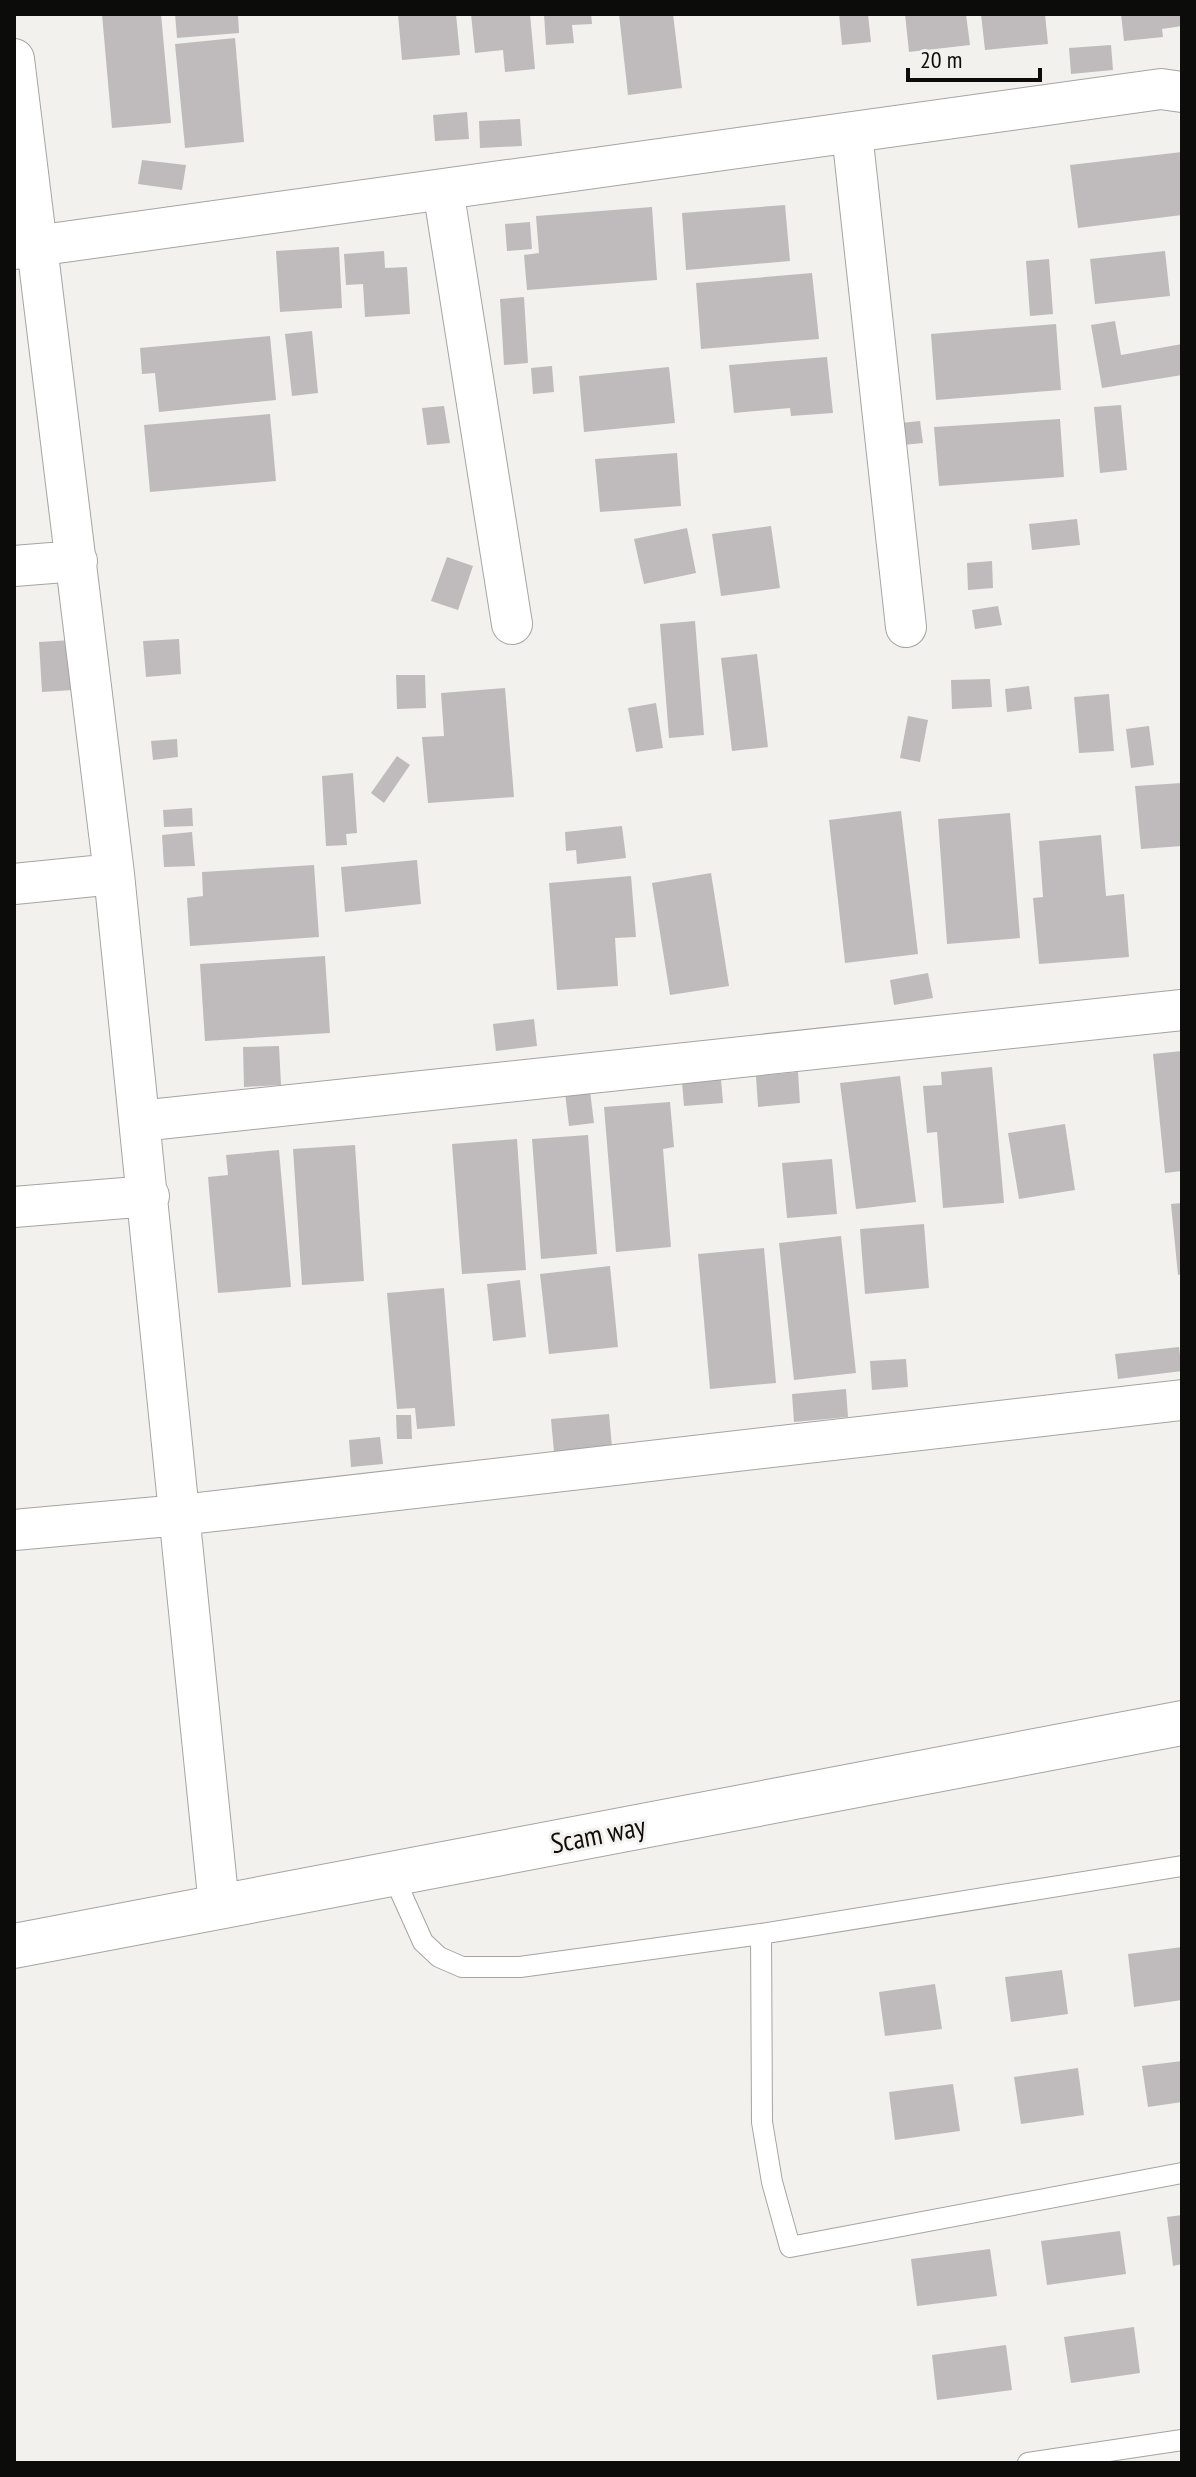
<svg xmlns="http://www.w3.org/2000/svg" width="1196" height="2477" font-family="'PT Sans Narrow',sans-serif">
<rect width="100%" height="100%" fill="#f2f1ed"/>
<path fill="#bfbbbd" d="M 102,14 L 161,14 L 171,123 L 112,128 Z
M 175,14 L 238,14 L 239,33 L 177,38 Z
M 398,14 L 456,14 L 460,55 L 402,60 Z
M 471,14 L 530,14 L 535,69 L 505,72 L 503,50 L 475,53 Z
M 544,14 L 591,14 L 592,24 L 572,25 L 574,43 L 546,45 Z
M 619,14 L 673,14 L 682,88 L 628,95 Z
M 839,14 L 868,14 L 871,42 L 842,45 Z
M 905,14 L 966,14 L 970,45 L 909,52 Z
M 981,14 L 1045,14 L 1048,44 L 985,50 Z
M 1121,14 L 1182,14 L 1182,26 L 1162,29 L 1163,37 L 1124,41 Z
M 235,38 L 244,142 L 185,148 L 175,44 Z
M 1111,45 L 1113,70 L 1071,74 L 1069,48 Z
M 467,112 L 469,139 L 435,141 L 433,115 Z
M 520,119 L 522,146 L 480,148 L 479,121 Z
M 1182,152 L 1182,215 L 1078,228 L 1070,165 Z
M 142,160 L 186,165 L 182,190 L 138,184 Z
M 785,205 L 790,261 L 686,270 L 682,213 Z
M 652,207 L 657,280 L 527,290 L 524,255 L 539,253 L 536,216 Z
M 530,222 L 532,249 L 507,251 L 505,224 Z
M 339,247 L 342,308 L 280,312 L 276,251 Z
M 384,251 L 385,268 L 407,267 L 410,314 L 365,317 L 363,284 L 346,285 L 344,254 Z
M 1165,251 L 1170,296 L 1095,304 L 1090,259 Z
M 1049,259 L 1053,314 L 1030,316 L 1026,261 Z
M 812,273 L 819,339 L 701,349 L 696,283 Z
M 524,297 L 528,363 L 504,365 L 500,299 Z
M 1115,321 L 1121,355 L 1182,344 L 1182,375 L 1102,388 L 1091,325 Z
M 1056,324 L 1061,390 L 936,400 L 931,334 Z
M 312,331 L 318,393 L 292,396 L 285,334 Z
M 270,336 L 276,400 L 159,412 L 155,373 L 142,374 L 140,348 Z
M 827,357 L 833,413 L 791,416 L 790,408 L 734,413 L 729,365 Z
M 552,366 L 554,392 L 533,394 L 531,368 Z
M 669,367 L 675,423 L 584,432 L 579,376 Z
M 1121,405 L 1127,470 L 1100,473 L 1094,407 Z
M 444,406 L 450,443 L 427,445 L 422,408 Z
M 270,414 L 276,481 L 150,492 L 144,425 Z
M 1060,419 L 1064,477 L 939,486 L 934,427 Z
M 920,421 L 923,443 L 903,445 L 901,423 Z
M 677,453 L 681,506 L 600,512 L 595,459 Z
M 1077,519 L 1080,545 L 1032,550 L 1029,524 Z
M 771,526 L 780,588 L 721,596 L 712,534 Z
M 687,528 L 696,573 L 644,584 L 634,539 Z
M 447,557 L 473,566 L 458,610 L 431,601 Z
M 992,561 L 993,588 L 968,590 L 967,563 Z
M 998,606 L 1002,625 L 975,629 L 972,610 Z
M 695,621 L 704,735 L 669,738 L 660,624 Z
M 179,639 L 181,674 L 146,677 L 143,641 Z
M 72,640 L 74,690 L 42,692 L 39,642 Z
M 757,654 L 768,747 L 732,751 L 721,658 Z
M 396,675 L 425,675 L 426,708 L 397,709 Z
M 990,679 L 992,707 L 952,709 L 951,680 Z
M 1029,686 L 1032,709 L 1007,712 L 1005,689 Z
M 505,688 L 514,797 L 428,803 L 422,737 L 444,736 L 441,693 Z
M 1109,694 L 1114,751 L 1079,753 L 1074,697 Z
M 656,703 L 663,748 L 636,752 L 628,708 Z
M 908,716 L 928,720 L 920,762 L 900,758 Z
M 1149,726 L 1154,765 L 1131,768 L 1126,729 Z
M 177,739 L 178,757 L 153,760 L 151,741 Z
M 397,756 L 410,765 L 384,803 L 371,793 Z
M 353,773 L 357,833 L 346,834 L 347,845 L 326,846 L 322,776 Z
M 1182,783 L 1182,846 L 1141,849 L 1135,786 Z
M 192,808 L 193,826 L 164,827 L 163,810 Z
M 901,811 L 918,954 L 845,963 L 829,820 Z
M 1010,813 L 1020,938 L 947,944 L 938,819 Z
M 622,826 L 626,858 L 577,864 L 576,850 L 566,851 L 565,832 Z
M 192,832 L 195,866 L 164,867 L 162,835 Z
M 1101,835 L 1106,896 L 1124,894 L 1129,957 L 1039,964 L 1033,898 L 1043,897 L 1039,841 Z
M 417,860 L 421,904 L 345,912 L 341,867 Z
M 314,865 L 319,937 L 190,946 L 187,898 L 203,896 L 202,872 Z
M 711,873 L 729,986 L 670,995 L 652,883 Z
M 631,876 L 636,937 L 615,938 L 618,986 L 557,990 L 549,883 Z
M 325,956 L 330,1033 L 205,1041 L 200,964 Z
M 928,973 L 933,998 L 894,1005 L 890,980 Z
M 534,1019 L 537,1046 L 496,1051 L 493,1024 Z
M 279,1046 L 281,1085 L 244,1087 L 243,1047 Z
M 1182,1051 L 1182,1171 L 1165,1173 L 1153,1054 Z
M 992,1067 L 1004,1203 L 943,1208 L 937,1132 L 927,1133 L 923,1086 L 942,1085 L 941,1072 Z
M 798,1072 L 800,1103 L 758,1107 L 756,1076 Z
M 900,1076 L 916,1202 L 856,1209 L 840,1083 Z
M 721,1079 L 723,1103 L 684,1106 L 682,1082 Z
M 590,1091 L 594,1123 L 569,1126 L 565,1093 Z
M 670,1102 L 674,1147 L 663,1149 L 671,1247 L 616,1252 L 604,1107 Z
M 1065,1124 L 1075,1190 L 1019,1199 L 1008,1133 Z
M 588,1135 L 597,1254 L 541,1259 L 532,1139 Z
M 517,1139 L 526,1270 L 462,1274 L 452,1144 Z
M 355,1145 L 364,1281 L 302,1285 L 293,1149 Z
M 279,1150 L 291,1287 L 218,1293 L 208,1177 L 228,1175 L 226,1155 Z
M 832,1159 L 837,1214 L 787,1218 L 782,1163 Z
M 1182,1203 L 1182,1274 L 1178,1275 L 1171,1204 Z
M 924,1224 L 929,1288 L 865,1294 L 860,1229 Z
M 841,1236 L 856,1373 L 794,1380 L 779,1243 Z
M 764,1248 L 776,1383 L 710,1389 L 698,1254 Z
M 610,1266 L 618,1347 L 549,1354 L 540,1274 Z
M 520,1280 L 526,1337 L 493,1341 L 487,1284 Z
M 444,1288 L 455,1426 L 417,1429 L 415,1408 L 397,1409 L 387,1293 Z
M 1179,1347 L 1182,1371 L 1118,1379 L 1115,1354 Z
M 906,1359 L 908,1387 L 872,1390 L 870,1361 Z
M 846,1389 L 848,1417 L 794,1422 L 792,1394 Z
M 609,1414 L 612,1447 L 554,1452 L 551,1419 Z
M 396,1415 L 411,1415 L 412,1439 L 397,1439 Z
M 380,1437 L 383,1464 L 351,1467 L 349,1440 Z
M 1182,1947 L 1182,2000 L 1134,2007 L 1128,1954 Z
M 1062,1970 L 1068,2014 L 1011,2022 L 1005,1977 Z
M 935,1984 L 942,2029 L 885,2036 L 879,1992 Z
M 1182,2061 L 1182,2102 L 1148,2107 L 1142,2066 Z
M 1078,2068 L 1084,2115 L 1021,2124 L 1014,2077 Z
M 953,2084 L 960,2131 L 895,2140 L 889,2092 Z
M 1182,2215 L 1182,2264 L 1173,2266 L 1167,2217 Z
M 1120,2231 L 1126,2274 L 1047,2285 L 1041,2241 Z
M 990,2249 L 997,2296 L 917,2306 L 911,2259 Z
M 1134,2327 L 1140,2373 L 1071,2383 L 1064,2337 Z
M 1006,2345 L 1012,2390 L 937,2400 L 932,2355 Z"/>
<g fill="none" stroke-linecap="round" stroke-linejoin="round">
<defs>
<path id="service" d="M 392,1873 L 423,1942 L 439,1957 L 462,1967 L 520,1967 L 761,1934 L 1182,1866
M 761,1934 L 762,2122 L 772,2182 L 790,2247 L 1182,2173
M 1028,2463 L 1182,2440"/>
<path id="minor" d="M 14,59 L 114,874 L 219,1906
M 852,133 L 906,627
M 443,189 L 512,624
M 14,249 L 1161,89 L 1182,92
M 14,566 L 77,561
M 14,884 L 114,874
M 140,1121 L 1182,1010
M 14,1207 L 149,1196
M 14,1530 L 180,1515 L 1182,1400"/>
<path id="tertiary" d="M 14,1946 L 1182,1723"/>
</defs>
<use href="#service" stroke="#a5a4a1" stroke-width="22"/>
<use href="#minor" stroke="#a5a4a1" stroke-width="42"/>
<use href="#tertiary" stroke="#a5a4a1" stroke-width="46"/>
<use href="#service" stroke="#fff" stroke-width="20"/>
<use href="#minor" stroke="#fff" stroke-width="40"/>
<use href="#tertiary" stroke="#fff" stroke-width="44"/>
</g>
<g text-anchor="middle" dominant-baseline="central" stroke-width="6" stroke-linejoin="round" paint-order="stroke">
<g font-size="28" fill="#0c0c0a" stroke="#f2f1ed">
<text transform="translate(598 1834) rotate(-11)">Scam way</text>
</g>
</g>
<rect width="1196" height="2477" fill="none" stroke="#0c0c0a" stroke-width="32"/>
<path d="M908 68v12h132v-12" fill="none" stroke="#0c0c0a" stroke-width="4"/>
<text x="920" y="68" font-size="24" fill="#0c0c0a" stroke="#f2f1ed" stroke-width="6" paint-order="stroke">20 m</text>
</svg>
